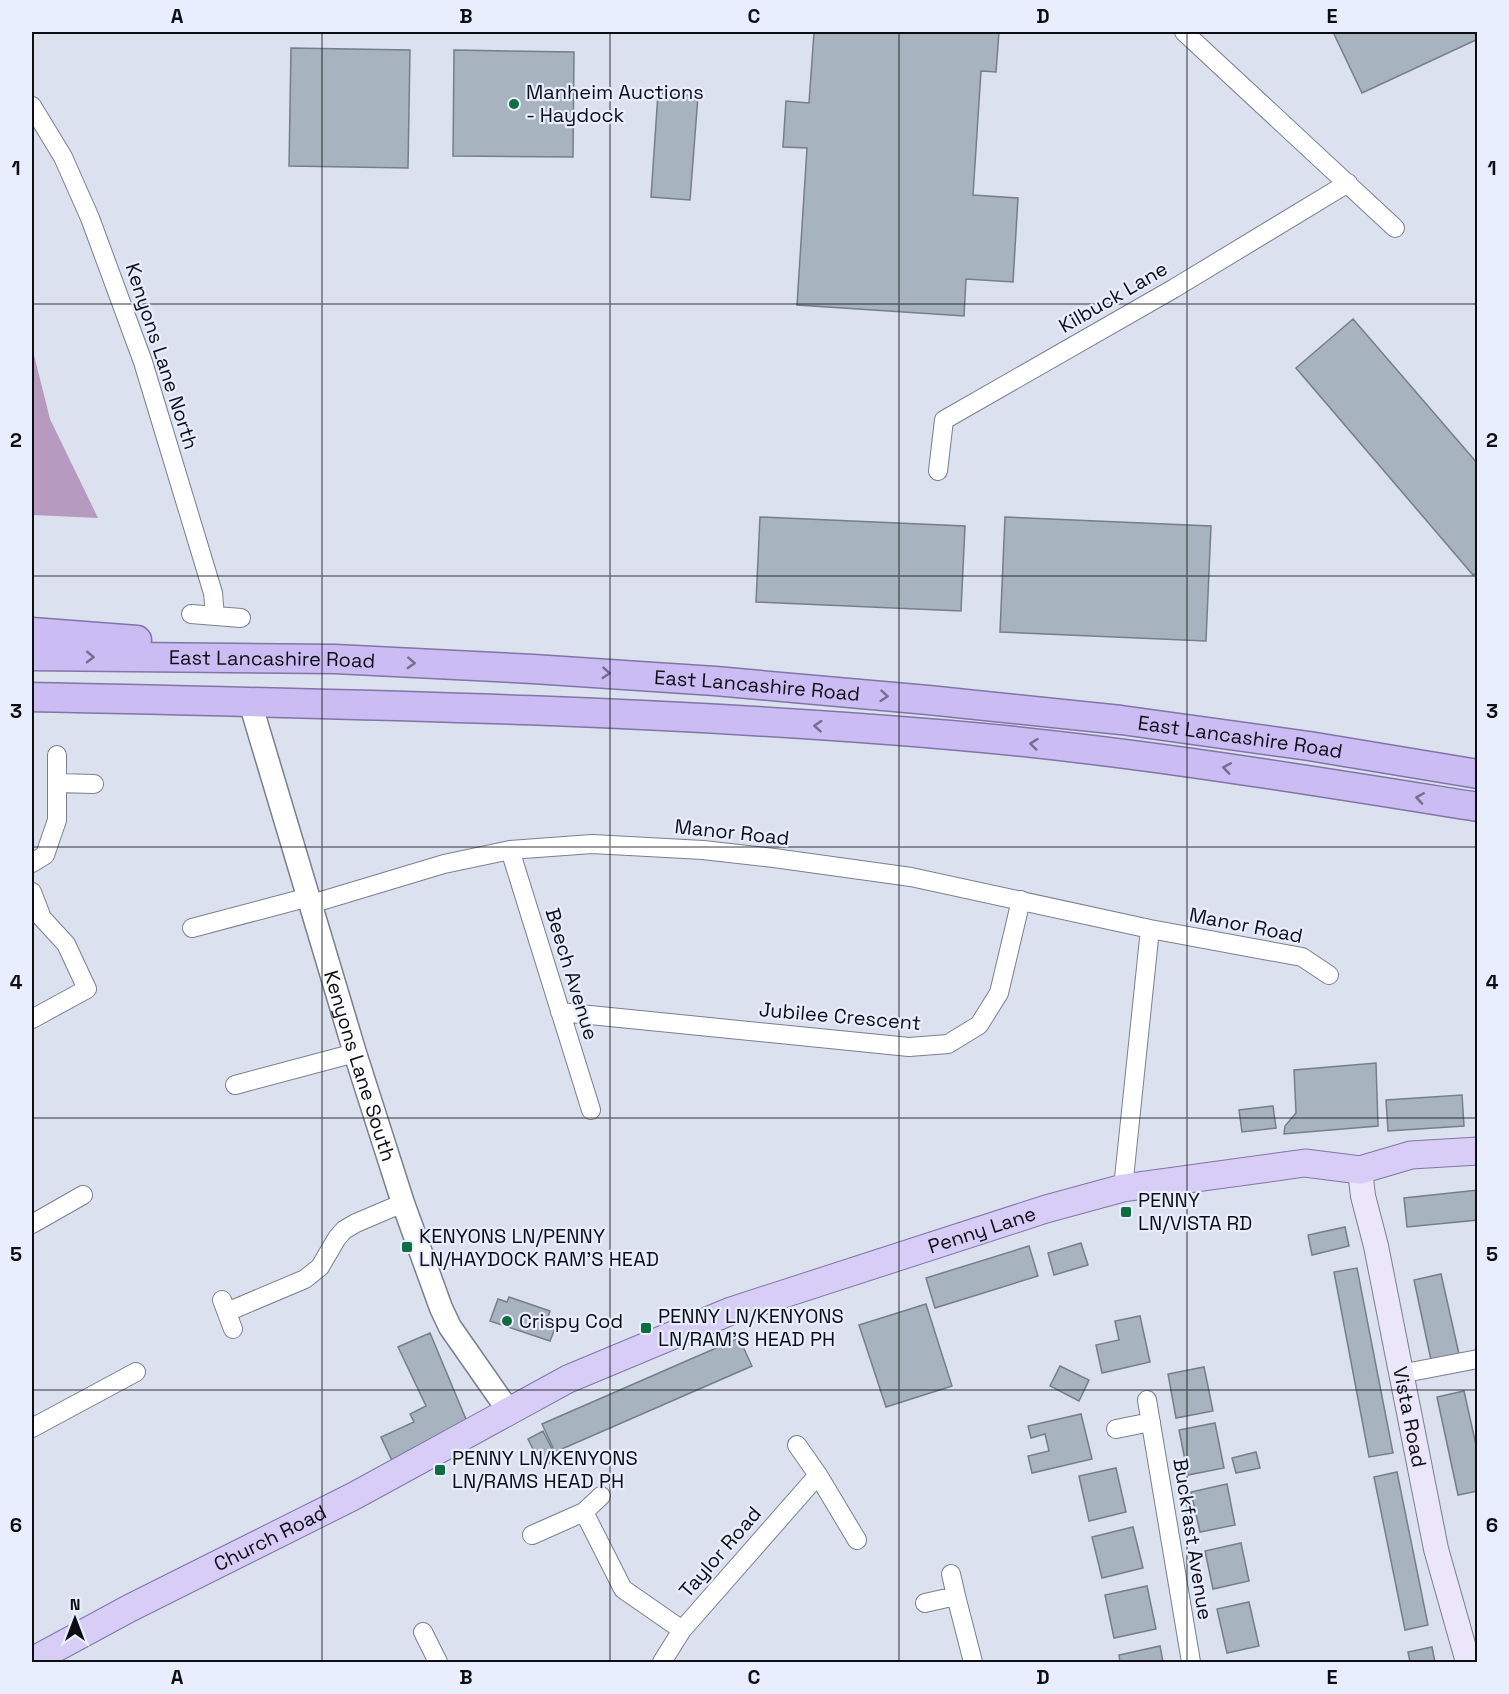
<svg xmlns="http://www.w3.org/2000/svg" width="1509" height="1694" font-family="'Space Grotesk',sans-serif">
<rect width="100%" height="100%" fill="#dce1f0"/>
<path fill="#b79ac0" d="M 32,347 L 50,419 L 98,518 L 32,515 Z"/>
<path fill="#a7b3bf" stroke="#747f8a" stroke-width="1.5" d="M 814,32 L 999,32 L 996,72 L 981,71 L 973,195 L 1018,198 L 1013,282 L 966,279 L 964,316 L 797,305 L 807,148 L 783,147 L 786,101 L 809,103 Z
M 1333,32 L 1478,32 L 1478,39 L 1362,93 Z
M 291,48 L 410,50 L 408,168 L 289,166 Z
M 454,50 L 574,52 L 573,157 L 453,156 Z
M 658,93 L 698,96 L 690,200 L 651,197 Z
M 1353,319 L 1478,464 L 1478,572 L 1473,575 L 1296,368 Z
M 760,517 L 965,526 L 961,611 L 756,602 Z
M 1005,517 L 1211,526 L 1206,641 L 1000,632 Z
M 1376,1063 L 1378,1126 L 1284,1134 L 1285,1126 L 1296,1113 L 1294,1070 Z
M 1462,1095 L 1464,1126 L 1388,1131 L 1386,1100 Z
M 1273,1106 L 1276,1128 L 1242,1132 L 1239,1110 Z
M 1478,1190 L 1478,1220 L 1407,1227 L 1404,1198 Z
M 1345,1227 L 1349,1246 L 1312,1255 L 1308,1235 Z
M 1081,1243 L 1088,1265 L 1054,1275 L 1048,1253 Z
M 1029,1246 L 1038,1276 L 935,1308 L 926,1278 Z
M 1357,1268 L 1393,1453 L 1369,1457 L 1334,1272 Z
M 1441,1274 L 1459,1354 L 1431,1360 L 1414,1280 Z
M 509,1297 L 550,1311 L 548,1317 L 558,1321 L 550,1341 L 490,1321 L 498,1299 L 507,1302 Z
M 926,1304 L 952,1386 L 886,1407 L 859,1325 Z
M 1140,1316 L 1150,1362 L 1102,1373 L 1096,1345 L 1119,1340 L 1115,1321 Z
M 430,1333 L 468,1424 L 395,1467 L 381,1437 L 414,1422 L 410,1414 L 426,1406 L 398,1347 Z
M 739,1338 L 752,1366 L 555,1452 L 542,1424 Z
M 1060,1366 L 1089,1380 L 1079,1401 L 1050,1386 Z
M 1204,1367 L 1213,1411 L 1176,1418 L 1168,1374 Z
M 1464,1391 L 1478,1454 L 1478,1491 L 1458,1495 L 1437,1397 Z
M 1081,1414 L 1092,1459 L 1032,1473 L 1028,1456 L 1049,1451 L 1045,1434 L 1031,1438 L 1028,1426 Z
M 1215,1423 L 1224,1468 L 1188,1475 L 1179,1430 Z
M 543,1431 L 557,1459 L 542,1467 L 528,1439 Z
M 1256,1452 L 1260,1468 L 1236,1473 L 1232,1458 Z
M 1116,1468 L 1126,1512 L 1089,1521 L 1079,1476 Z
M 1397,1472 L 1428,1625 L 1405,1630 L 1374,1477 Z
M 1227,1484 L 1235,1525 L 1200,1532 L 1191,1492 Z
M 1133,1527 L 1143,1568 L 1102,1578 L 1092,1537 Z
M 1241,1543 L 1249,1581 L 1213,1589 L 1205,1551 Z
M 1147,1586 L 1156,1629 L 1114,1638 L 1105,1595 Z
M 1249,1602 L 1259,1646 L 1227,1653 L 1217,1609 Z
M 1160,1646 L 1163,1662 L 1120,1662 L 1119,1655 Z
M 1432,1647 L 1435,1662 L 1410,1662 L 1408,1652 Z"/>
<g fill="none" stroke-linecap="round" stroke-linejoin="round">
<defs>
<path id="minor" d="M 1184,32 L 1395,228
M 32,106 L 63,157 L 90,218 L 143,362 L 213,593 L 215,616
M 938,471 L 944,420 L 1173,289 L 1348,183
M 191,614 L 241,618
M 57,783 L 94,784
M 510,850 L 591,1110
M 32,863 L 45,855 L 57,820 L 57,755
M 32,892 L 42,918 L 66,944 L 87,989 L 32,1019
M 311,904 L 444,864 L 510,850 L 592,844 L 703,850 L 774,858 L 911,877 L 1150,929 L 1302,957 L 1329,975
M 192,928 L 309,897
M 560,1012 L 909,1047 L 948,1044 L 979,1025 L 999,993 L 1021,900
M 235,1085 L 355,1053
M 1123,1188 L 1150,929
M 32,1224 L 83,1195
M 222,1300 L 233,1329
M 227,1312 L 305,1279 L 320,1267 L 337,1238 L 344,1230 L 356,1223 L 403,1203
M 1400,1374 L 1478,1359
M 1147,1400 L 1191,1662
M 32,1428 L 136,1372
M 1116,1429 L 1151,1422
M 797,1445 L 818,1475
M 584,1512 L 623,1589 L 682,1630
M 532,1535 L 584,1512 L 601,1496
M 956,1596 L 973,1662
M 925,1603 L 956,1596 L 951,1574
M 423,1632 L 438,1662
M 662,1662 L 682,1630 L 818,1475 L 857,1540"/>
<g id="tertiary">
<path id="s1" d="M 250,702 L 355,1053 L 403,1203 L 441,1308 L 450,1327 L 508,1410"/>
</g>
<g id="secondary">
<path id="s2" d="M 1360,1170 L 1363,1196 L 1376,1246 L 1436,1549 L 1468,1662"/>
</g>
<g id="primary">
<path id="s3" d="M 32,1661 L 130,1608 L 354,1496 L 568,1379 L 731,1311 L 1046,1209 L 1123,1188 L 1305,1163 L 1360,1170 L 1411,1155 L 1478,1151"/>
</g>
<g id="trunk">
<path d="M 32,632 L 137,640"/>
<path id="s4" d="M 32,656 L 335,659 L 533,669 L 715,681 L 928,700 L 1121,720 L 1309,746 L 1478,774"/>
<path d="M 32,697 C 338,704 645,709 950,735 C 1127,750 1302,779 1478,807"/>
</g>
</defs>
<use href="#minor" stroke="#7a7f8d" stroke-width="20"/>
<use href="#tertiary" stroke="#7a7f8d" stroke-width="25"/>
<use href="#secondary" stroke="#7a7f8d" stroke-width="26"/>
<use href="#primary" stroke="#8075a4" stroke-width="29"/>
<use href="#trunk" stroke="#8075a4" stroke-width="31"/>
<use href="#minor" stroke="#fff" stroke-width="18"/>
<use href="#tertiary" stroke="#fff" stroke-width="22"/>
<use href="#secondary" stroke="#ece6fb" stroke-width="24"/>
<use href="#primary" stroke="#d8cdf7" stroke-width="27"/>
<use href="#trunk" stroke="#cbbcf4" stroke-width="28"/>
</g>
<defs><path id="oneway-chevron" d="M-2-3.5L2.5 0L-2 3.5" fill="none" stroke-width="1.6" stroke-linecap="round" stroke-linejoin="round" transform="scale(1.5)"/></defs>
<g stroke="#756e8f">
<use href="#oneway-chevron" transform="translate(90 657) rotate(1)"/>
<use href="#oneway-chevron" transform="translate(411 663) rotate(3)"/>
<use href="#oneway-chevron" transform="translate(606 673) rotate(4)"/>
<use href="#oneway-chevron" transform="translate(884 696) rotate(5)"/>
<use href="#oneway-chevron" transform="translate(818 726) rotate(-176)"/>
<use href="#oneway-chevron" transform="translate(1034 744) rotate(-174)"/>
<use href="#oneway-chevron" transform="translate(1227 768) rotate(-171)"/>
<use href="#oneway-chevron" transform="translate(1420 798) rotate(-171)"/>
</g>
<path fill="none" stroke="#0c0e13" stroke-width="1.5" stroke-opacity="0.55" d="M 322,32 L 322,1662M 610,32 L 610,1662M 899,32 L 899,1662M 1187,32 L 1187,1662M 32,304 L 1478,304M 32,576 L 1478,576M 32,847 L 1478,847M 32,1118 L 1478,1118M 32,1390 L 1478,1390"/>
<g fill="#0f6d42" stroke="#e9eefe" stroke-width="2">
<circle cx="514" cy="104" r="6"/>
<rect x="1120" y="1206" width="12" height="12" rx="3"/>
<rect x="401" y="1241" width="12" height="12" rx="3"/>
<circle cx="507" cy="1321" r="6"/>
<rect x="640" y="1322" width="12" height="12" rx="3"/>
<rect x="434" y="1464" width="12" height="12" rx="3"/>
</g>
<g text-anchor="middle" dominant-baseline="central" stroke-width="4.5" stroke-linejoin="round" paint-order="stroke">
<g font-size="20" fill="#0c0e13" stroke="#e9eefe" text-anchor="start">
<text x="526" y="92">Manheim Auctions<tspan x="526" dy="23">- Haydock</tspan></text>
<text x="1138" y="1200">PENNY<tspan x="1138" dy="23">LN/VISTA RD</tspan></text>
<text x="419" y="1236">KENYONS LN/PENNY<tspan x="419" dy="23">LN/HAYDOCK RAM'S HEAD</tspan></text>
<text x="658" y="1316">PENNY LN/KENYONS<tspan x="658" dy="23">LN/RAM'S HEAD PH</tspan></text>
<text x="519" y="1321">Crispy Cod</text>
<text x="452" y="1458">PENNY LN/KENYONS<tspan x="452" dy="23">LN/RAMS HEAD PH</tspan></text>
</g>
<g font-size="20" fill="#0c0e13" stroke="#e9eefe">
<text transform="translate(1113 297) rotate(-30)">Kilbuck Lane</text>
<text transform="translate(162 356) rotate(72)">Kenyons Lane North</text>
<text stroke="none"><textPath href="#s4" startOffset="240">East Lancashire Road</textPath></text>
<text stroke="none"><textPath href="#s4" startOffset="726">East Lancashire Road</textPath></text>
<text stroke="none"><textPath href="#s4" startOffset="1212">East Lancashire Road</textPath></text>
<text transform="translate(732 832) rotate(6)">Manor Road</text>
<text transform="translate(1246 925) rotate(11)">Manor Road</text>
<text transform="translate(572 974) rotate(73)">Beech Avenue</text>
<text transform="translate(840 1016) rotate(5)">Jubilee Crescent</text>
<text stroke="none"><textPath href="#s1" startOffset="380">Kenyons Lane South</textPath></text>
<text stroke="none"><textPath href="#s3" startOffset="1046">Penny Lane</textPath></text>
<text stroke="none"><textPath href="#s2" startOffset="252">Vista Road</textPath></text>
<text stroke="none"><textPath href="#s3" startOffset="268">Church Road</textPath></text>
<text transform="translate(1193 1539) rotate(81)">Buckfast Avenue</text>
<text transform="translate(720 1552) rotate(-49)">Taylor Road</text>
</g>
</g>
<rect width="1509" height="1694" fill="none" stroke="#e9eefe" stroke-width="66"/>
<g transform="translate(75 1619)" stroke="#e9eefe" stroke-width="4.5" paint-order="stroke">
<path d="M0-4.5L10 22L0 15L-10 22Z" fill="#0c0e13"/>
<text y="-9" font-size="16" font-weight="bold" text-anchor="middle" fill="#0c0e13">N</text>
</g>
<rect x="33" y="33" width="1443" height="1628" fill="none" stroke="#0c0e13" stroke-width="2"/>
<g font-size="20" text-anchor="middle" font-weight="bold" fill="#0c0e13">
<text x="177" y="23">A</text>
<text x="466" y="23">B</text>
<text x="754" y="23">C</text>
<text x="1043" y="23">D</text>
<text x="1332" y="23">E</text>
<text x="16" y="175">1</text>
<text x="1492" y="175">1</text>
<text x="16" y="447">2</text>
<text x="1492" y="447">2</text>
<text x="16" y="718">3</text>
<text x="1492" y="718">3</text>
<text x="16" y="989">4</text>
<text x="1492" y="989">4</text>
<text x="16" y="1261">5</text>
<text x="1492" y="1261">5</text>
<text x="16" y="1532">6</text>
<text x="1492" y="1532">6</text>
<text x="177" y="1684">A</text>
<text x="466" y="1684">B</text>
<text x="754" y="1684">C</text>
<text x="1043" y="1684">D</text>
<text x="1332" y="1684">E</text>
</g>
</svg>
